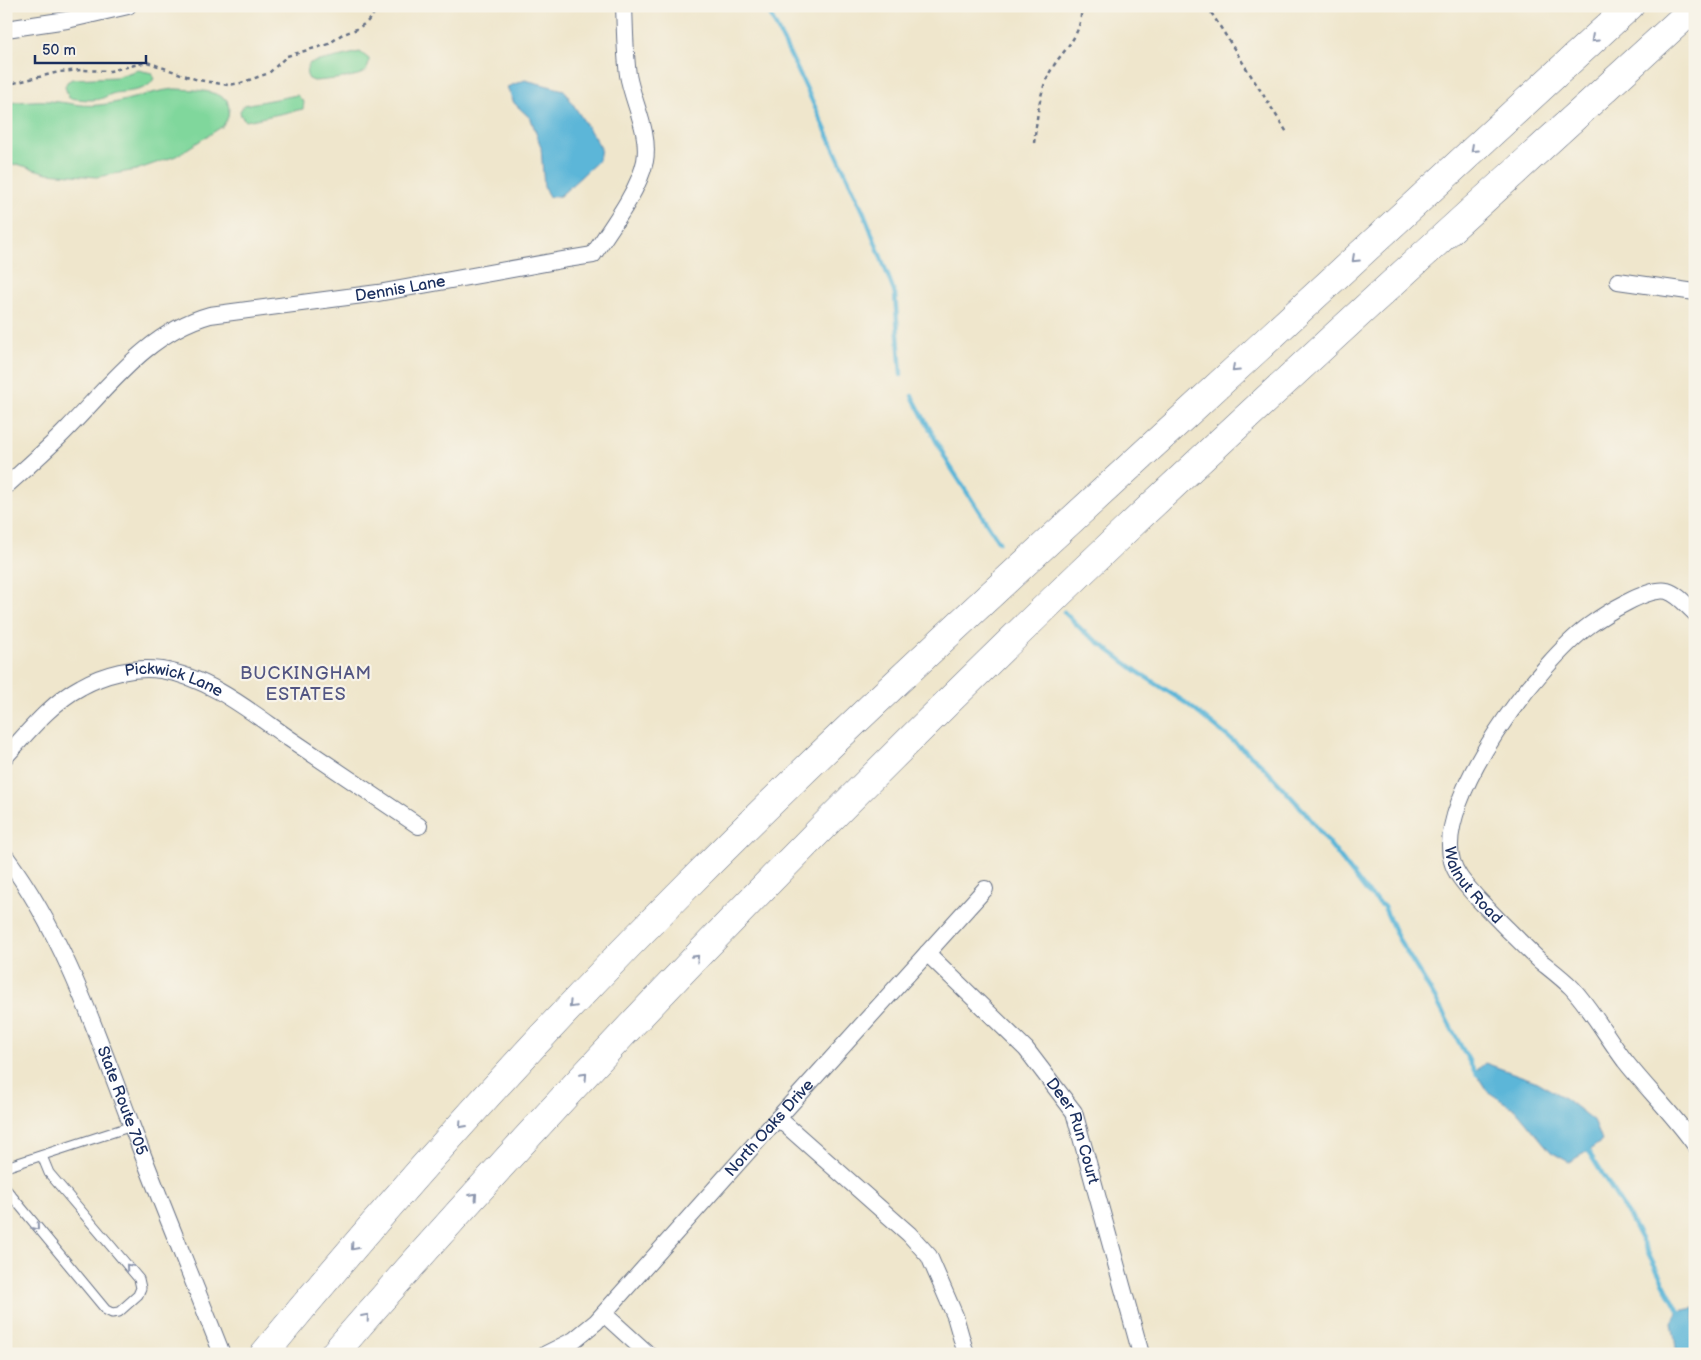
<svg xmlns="http://www.w3.org/2000/svg" width="1701" height="1360" font-family="'Balsamiq Sans',sans-serif">
<rect width="100%" height="100%" fill="#f7f3e8"/>
<filter id="ink" filterUnits="userSpaceOnUse"><feTurbulence type="fractalNoise" baseFrequency=".02" numOctaves="2"/><feDisplacementMap in="SourceGraphic" scale="10" xChannelSelector="R" yChannelSelector="G"/><feConvolveMatrix kernelMatrix="1 2 1 2 8 2 1 2 1" color-interpolation-filters="sRGB"/></filter>
<filter id="wash" filterUnits="userSpaceOnUse"><feTurbulence type="fractalNoise" baseFrequency=".0096" numOctaves="4" result="noise"/><feDisplacementMap in="SourceGraphic" scale="20" xChannelSelector="R" yChannelSelector="G"/><feGaussianBlur stdDeviation="1.12" result="paint"/><feColorMatrix in="noise" values="0 0 0 0 0 0 0 0 0 0 0 0 0 0 0 0 0 1.4 0 .05"/><feComposite in="paint" operator="in"/></filter>
<g filter="url(#wash)">
<rect width="100%" height="100%" fill="#efe6cc"/>
<path fill="#80d79c" stroke="#4e837d" d="M 360,52 L 369,59 C 369,64 368,70 363,73 C 353,78 326,80 314,81 L 309,79 C 305,73 306,69 310,63 Z
M 138,70 L 152,73 L 154,78 C 148,92 128,91 115,93 C 110,94 106,97 100,99 C 91,101 78,99 69,98 L 65,87 L 67,82 L 72,79 L 116,77 Z
M 175,89 C 193,90 212,89 227,100 L 229,108 L 228,117 L 223,126 L 176,156 L 136,170 L 97,177 L 47,173 L 17,164 L 6,167 L 6,103 C 20,102 35,100 49,101 C 66,102 82,107 99,105 C 125,103 149,91 175,89 Z
M 297,95 L 304,102 L 303,109 L 246,121 L 241,116 L 240,111 L 244,105 Z"/>
<path fill="#5bb6d8" stroke="#3b729b" d="M 525,80 L 564,90 L 601,148 L 599,160 L 560,196 L 549,197 L 544,187 L 541,147 L 531,119 L 514,103 L 507,87 Z
M 1485,1063 L 1535,1081 L 1566,1099 L 1595,1122 L 1602,1141 L 1588,1151 L 1569,1162 L 1551,1152 L 1516,1110 L 1487,1091 L 1475,1072 Z
M 1695,1308 L 1695,1354 L 1677,1354 L 1672,1322 L 1678,1311 Z"/>
<g fill="none" stroke-linecap="round" stroke-linejoin="round">
<path stroke="#5bb6d8" stroke-width="4.5" d="M 766,6 L 802,79 L 864,213 L 895,294 L 901,375
M 912,396 L 948,463 L 999,542
M 1064,612 L 1083,631 L 1138,672 L 1186,703 L 1259,762 L 1304,811 L 1366,891 L 1384,907 L 1398,938 L 1435,998 L 1475,1072 L 1478,1075
M 1588,1146 L 1588,1151 L 1630,1218 L 1680,1314"/>
</g>
</g>
<g filter="url(#ink)">
<g fill="none" stroke-linecap="round" stroke-linejoin="round">
<defs>
<path id="lane" d="M 6,1167 L 132,1126
M 6,1189 L 106,1310 L 112,1313 L 119,1312 L 138,1295 L 141,1288 L 139,1279 L 49,1173 L 42,1156"/>
<g id="street">
<path d="M 6,29 L 67,20 L 128,6"/>
<path d="M 1618,281 L 1695,292"/>
<path id="s1" d="M 6,486 C 27,467 49,448 68,428 C 111,384 149,332 210,315 L 378,293 L 562,260 L 593,255 C 610,229 639,191 645,161 C 650,132 633,103 628,75 C 625,53 625,29 624,6"/>
<path id="s2" d="M 1695,613 C 1687,606 1678,594 1667,591 C 1648,587 1605,614 1590,625 C 1541,660 1434,799 1452,861 C 1456,876 1468,887 1478,899 C 1498,920 1518,940 1539,960 C 1550,969 1562,978 1572,988 C 1592,1010 1607,1037 1625,1061 C 1648,1090 1674,1115 1695,1145"/>
<path id="s3" d="M 6,756 C 29,731 51,703 81,687 C 104,674 135,666 161,670 C 209,677 251,712 290,739 C 333,768 376,797 419,826"/>
<path id="s4" d="M 6,857 C 65,937 96,1032 131,1124 C 160,1201 192,1277 222,1354"/>
<path id="s5" d="M 927,953 L 1026,1049 L 1074,1112 L 1141,1354"/>
<path d="M 778,1118 L 909,1234 L 929,1256 L 955,1316 L 966,1354"/>
<path d="M 604,1314 L 648,1354"/>
<path id="s6" d="M 546,1354 L 574,1340 L 596,1322 L 778,1118 L 985,889"/>
</g>
<path id="highway" d="M 264,1354 C 399,1190 541,1032 691,882 C 848,724 1012,575 1175,425 C 1327,285 1478,145 1630,6
M 334,1354 C 584,1065 851,791 1128,528 C 1314,352 1506,181 1695,7"/>
</defs>
<use href="#lane" stroke="#656f84" stroke-width="11"/>
<use href="#street" stroke="#656f84" stroke-width="18"/>
<use href="#highway" stroke="#656f84" stroke-width="29"/>
<path stroke="#656f84" stroke-width="2.5" stroke-dasharray="4 4" stroke-linecap="butt" d="M 1207,6 L 1288,134
M 6,85 L 59,72 L 81,70 L 110,71 L 147,62 L 198,80 L 228,85 L 241,83 L 269,73 L 287,56 L 329,44 L 341,35 L 357,29 L 367,22 L 380,6
M 1034,143 C 1037,121 1038,99 1047,78 C 1058,52 1084,39 1081,6"/>
<use href="#lane" stroke="#fff" stroke-width="9"/>
<use href="#street" stroke="#fff" stroke-width="16"/>
<use href="#highway" stroke="#fff" stroke-width="28"/>
</g>
<defs><path id="oneway-chevron" d="M-2-3.5L2.5 0L-2 3.5" fill="none" stroke-width="1.6" stroke-linecap="round" stroke-linejoin="round" transform="scale(1.25)"/></defs>
<g stroke="#8d97ae">
<use href="#oneway-chevron" transform="translate(1594 39) rotate(137)"/>
<use href="#oneway-chevron" transform="translate(1474 149) rotate(137)"/>
<use href="#oneway-chevron" transform="translate(1355 259) rotate(137)"/>
<use href="#oneway-chevron" transform="translate(1235 369) rotate(137)"/>
<use href="#oneway-chevron" transform="translate(696 958) rotate(-46)"/>
<use href="#oneway-chevron" transform="translate(572 1005) rotate(134)"/>
<use href="#oneway-chevron" transform="translate(584 1076) rotate(-47)"/>
<use href="#oneway-chevron" transform="translate(462 1125) rotate(132)"/>
<use href="#oneway-chevron" transform="translate(474 1196) rotate(-48)"/>
<use href="#oneway-chevron" transform="translate(36 1227) rotate(50)"/>
<use href="#oneway-chevron" transform="translate(354 1247) rotate(131)"/>
<use href="#oneway-chevron" transform="translate(129 1267) rotate(-130)"/>
<use href="#oneway-chevron" transform="translate(366 1317) rotate(-49)"/>
</g>
</g>
<g text-anchor="middle" dominant-baseline="central" stroke-width="4.5" stroke-linejoin="round" paint-order="stroke">
<g font-size="16" fill="#1b2f5e" stroke="#f7f3e8">
<text stroke="none"><textPath href="#s1" startOffset="461">Dennis Lane</textPath></text>
<text stroke="none"><textPath href="#s3" startOffset="200">Pickwick Lane</textPath></text>
<text stroke="none"><textPath href="#s2" startOffset="435">Walnut Road</textPath></text>
<text stroke="none"><textPath href="#s4" startOffset="271">State Route 705</textPath></text>
<text stroke="none"><textPath href="#s6" startOffset="320">North Oaks Drive</textPath></text>
<text stroke="none"><textPath href="#s5" startOffset="234">Deer Run Court</textPath></text>
</g>
<g font-size="18" letter-spacing="1" fill="#535683" stroke="#f7f3e8">
<text x="306" y="673">BUCKINGHAM<tspan x="306" dy="21">ESTATES</tspan></text>
</g>
</g>
<rect width="1701" height="1360" fill="none" stroke="#f7f3e8" stroke-width="25"/>
<path d="M35 55v8h111v-8" fill="none" stroke="#1b2f5e" stroke-width="2.5"/>
<text x="42" y="55" font-size="15" fill="#1b2f5e" stroke="#f7f3e8" stroke-width="4" paint-order="stroke">50 m</text>
</svg>
